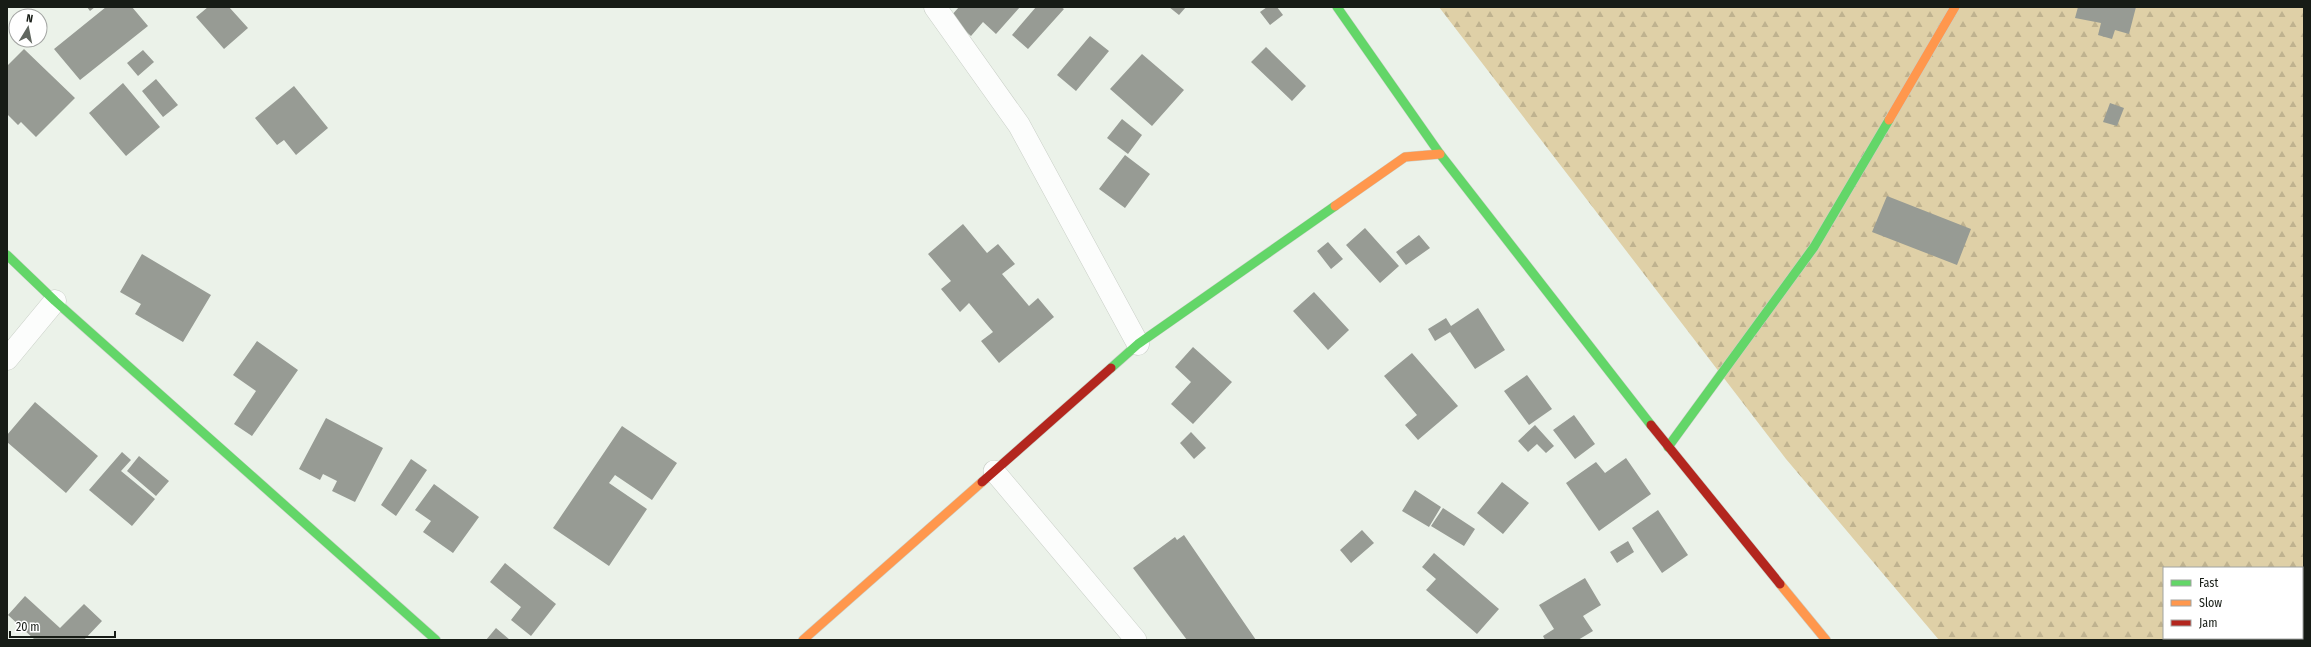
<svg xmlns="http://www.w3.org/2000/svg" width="2311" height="647" font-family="'Fira Sans Condensed',sans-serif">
<defs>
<pattern id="forest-firs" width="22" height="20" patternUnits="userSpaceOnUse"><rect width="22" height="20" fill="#dfd0a7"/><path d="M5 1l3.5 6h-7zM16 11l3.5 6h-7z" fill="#bfb28f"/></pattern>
</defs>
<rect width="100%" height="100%" fill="#ebf2e9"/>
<path fill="url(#forest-firs)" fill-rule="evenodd" d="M 1439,7 L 2304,7 L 2304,640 L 1939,640 L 1786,459 ZM 2164,568 L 2302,568 L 2302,638 L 2164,638 Z"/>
<path fill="#979b94" d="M 87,7 L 95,7 L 90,11 Z
M 106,7 L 132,7 L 148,26 L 80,80 L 54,49 Z
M 208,7 L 229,7 L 248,28 L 224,49 L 196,17 Z
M 959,7 L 1020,7 L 996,34 L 983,22 L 971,36 L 950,17 Z
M 1036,7 L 1061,7 L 1064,9 L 1028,49 L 1012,35 Z
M 1169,7 L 1186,7 L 1179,15 Z
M 1267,7 L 1277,7 L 1283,15 L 1270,25 L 1260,12 Z
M 2078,7 L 2136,7 L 2129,34 L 2115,30 L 2112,39 L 2098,35 L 2101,23 L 2075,18 Z
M 1090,36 L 1109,51 L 1076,91 L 1057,75 Z
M 1266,47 L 1306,86 L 1292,101 L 1251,62 Z
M 24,49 L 75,98 L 36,137 L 21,122 L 18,125 L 7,114 L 7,66 Z
M 143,50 L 154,62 L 138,76 L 127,63 Z
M 1142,54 L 1184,90 L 1152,126 L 1110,89 Z
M 156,79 L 178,105 L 163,117 L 142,91 Z
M 123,83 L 160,127 L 126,156 L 89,113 Z
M 294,86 L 328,128 L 296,155 L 284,140 L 277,145 L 255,118 Z
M 2110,103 L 2124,108 L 2117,126 L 2103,122 Z
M 1122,119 L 1142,135 L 1128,154 L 1107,138 Z
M 1125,155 L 1150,174 L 1125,208 L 1099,189 Z
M 1887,196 L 1971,229 L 1957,265 L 1872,232 Z
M 963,224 L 987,253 L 998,244 L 1015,264 L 1002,274 L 1029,306 L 1038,298 L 1054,317 L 999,363 L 981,341 L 993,332 L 969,303 L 960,312 L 941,289 L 951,281 L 928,254 Z
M 1365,228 L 1399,266 L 1380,283 L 1346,245 Z
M 1419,235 L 1430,248 L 1406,265 L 1396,252 Z
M 1328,242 L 1343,259 L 1331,269 L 1317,251 Z
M 142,254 L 211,295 L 183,342 L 135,314 L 141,304 L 120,292 Z
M 1314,292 L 1349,330 L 1328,350 L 1293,311 Z
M 1478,308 L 1505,350 L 1475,369 L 1450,332 L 1435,341 L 1428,329 L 1446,318 L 1451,326 Z
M 257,341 L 298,370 L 252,436 L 234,424 L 256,391 L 233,375 Z
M 1193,347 L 1232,382 L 1193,424 L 1171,404 L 1191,382 L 1175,367 Z
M 1412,353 L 1458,406 L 1418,440 L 1405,425 L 1417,415 L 1384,376 Z
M 1527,375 L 1552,409 L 1529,425 L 1504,391 Z
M 35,402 L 98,456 L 66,493 L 7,442 L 7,435 Z
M 1574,415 L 1595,444 L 1575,459 L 1553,430 Z
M 326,418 L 383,448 L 355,502 L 332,491 L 337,481 L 323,474 L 320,480 L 299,469 Z
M 1535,425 L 1554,446 L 1546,453 L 1537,444 L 1528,452 L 1518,441 Z
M 622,426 L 677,463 L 652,500 L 615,475 L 609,483 L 647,509 L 609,566 L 553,528 Z
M 1191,432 L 1206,448 L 1194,459 L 1180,443 Z
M 122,452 L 131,460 L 121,471 L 155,499 L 132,526 L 89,490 Z
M 139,456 L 169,481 L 156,496 L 127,471 Z
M 1626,458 L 1651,494 L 1599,531 L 1566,483 L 1596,462 L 1605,473 Z
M 411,459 L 427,470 L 396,516 L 381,505 Z
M 1502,482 L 1529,503 L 1503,534 L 1477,513 Z
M 434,484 L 479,517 L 453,553 L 423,532 L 431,521 L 415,510 Z
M 1415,490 L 1441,507 L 1429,527 L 1402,511 Z
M 1443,508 L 1475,529 L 1464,546 L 1431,526 Z
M 1658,510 L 1688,555 L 1662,573 L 1632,528 Z
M 1362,530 L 1374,543 L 1351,563 L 1340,550 Z
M 1184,535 L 1256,640 L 1187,640 L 1133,568 L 1175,537 L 1177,540 Z
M 1628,541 L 1634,552 L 1617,563 L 1610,552 Z
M 1434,553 L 1499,609 L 1477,634 L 1426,590 L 1436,579 L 1422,567 Z
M 505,563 L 556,604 L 531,636 L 511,620 L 521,607 L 490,582 Z
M 1585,578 L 1601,605 L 1583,616 L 1593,631 L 1578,640 L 1545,640 L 1543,636 L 1554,629 L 1539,605 Z
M 25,596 L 60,628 L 84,604 L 102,621 L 84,640 L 35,640 L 8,615 Z
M 496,628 L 510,640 L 486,640 Z"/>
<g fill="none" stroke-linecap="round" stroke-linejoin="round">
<defs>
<path id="lane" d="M 994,471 L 1136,640"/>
<path id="street" d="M 935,7 L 1019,125 L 1138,344
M 7,359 L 55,301"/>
<path id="fast" d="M 1337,7 L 1440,154 L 1651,425
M 7,255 L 55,301 L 436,640
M 1111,368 L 1138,344 L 1335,206
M 1668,447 L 1814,247 L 1889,120"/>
<path id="slow" d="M 1889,120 L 1955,7
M 1335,206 L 1405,157 L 1440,154
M 1780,584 L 1826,640
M 803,640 L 982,482"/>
<path id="jam" d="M 1651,425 L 1780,584
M 982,482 L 1111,368"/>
</defs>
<use href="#lane" stroke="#c9cfc7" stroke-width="22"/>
<use href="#street" stroke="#c9cfc7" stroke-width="23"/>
<use href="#fast" stroke="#c9cfc7" stroke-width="10"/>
<use href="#slow" stroke="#c9cfc7" stroke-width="10"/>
<use href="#jam" stroke="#c9cfc7" stroke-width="10"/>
<use href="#lane" stroke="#fcfdfc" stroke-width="21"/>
<use href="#street" stroke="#fcfdfc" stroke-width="22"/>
<use href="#fast" stroke="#63d668" stroke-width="9"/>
<use href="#slow" stroke="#ff974d" stroke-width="9"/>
<use href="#jam" stroke="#b3261e" stroke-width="9"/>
</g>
<rect width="2311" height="647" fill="none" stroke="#171c16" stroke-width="16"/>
<rect x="2163" y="567" width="140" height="72" fill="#ffffff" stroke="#a2a4a2"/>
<rect x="2171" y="580" width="20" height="6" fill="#63d668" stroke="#a2a4a2"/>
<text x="2199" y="587" font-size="12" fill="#171c16">Fast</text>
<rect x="2171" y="600" width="20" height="6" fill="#ff974d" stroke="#a2a4a2"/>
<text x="2199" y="607" font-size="12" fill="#171c16">Slow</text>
<rect x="2171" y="620" width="20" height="6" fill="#b3261e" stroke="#a2a4a2"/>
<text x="2199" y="627" font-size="12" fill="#171c16">Jam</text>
<g transform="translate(28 28) rotate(10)"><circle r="19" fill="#ffffff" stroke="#a2a4a2"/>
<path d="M0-3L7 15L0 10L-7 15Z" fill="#616760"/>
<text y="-6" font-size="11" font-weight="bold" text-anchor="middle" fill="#171c16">N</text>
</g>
<path d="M10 631v6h105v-6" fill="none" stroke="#171c16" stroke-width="2"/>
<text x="16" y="631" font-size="12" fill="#171c16" stroke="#ffffff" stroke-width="3" paint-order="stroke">20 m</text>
</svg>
